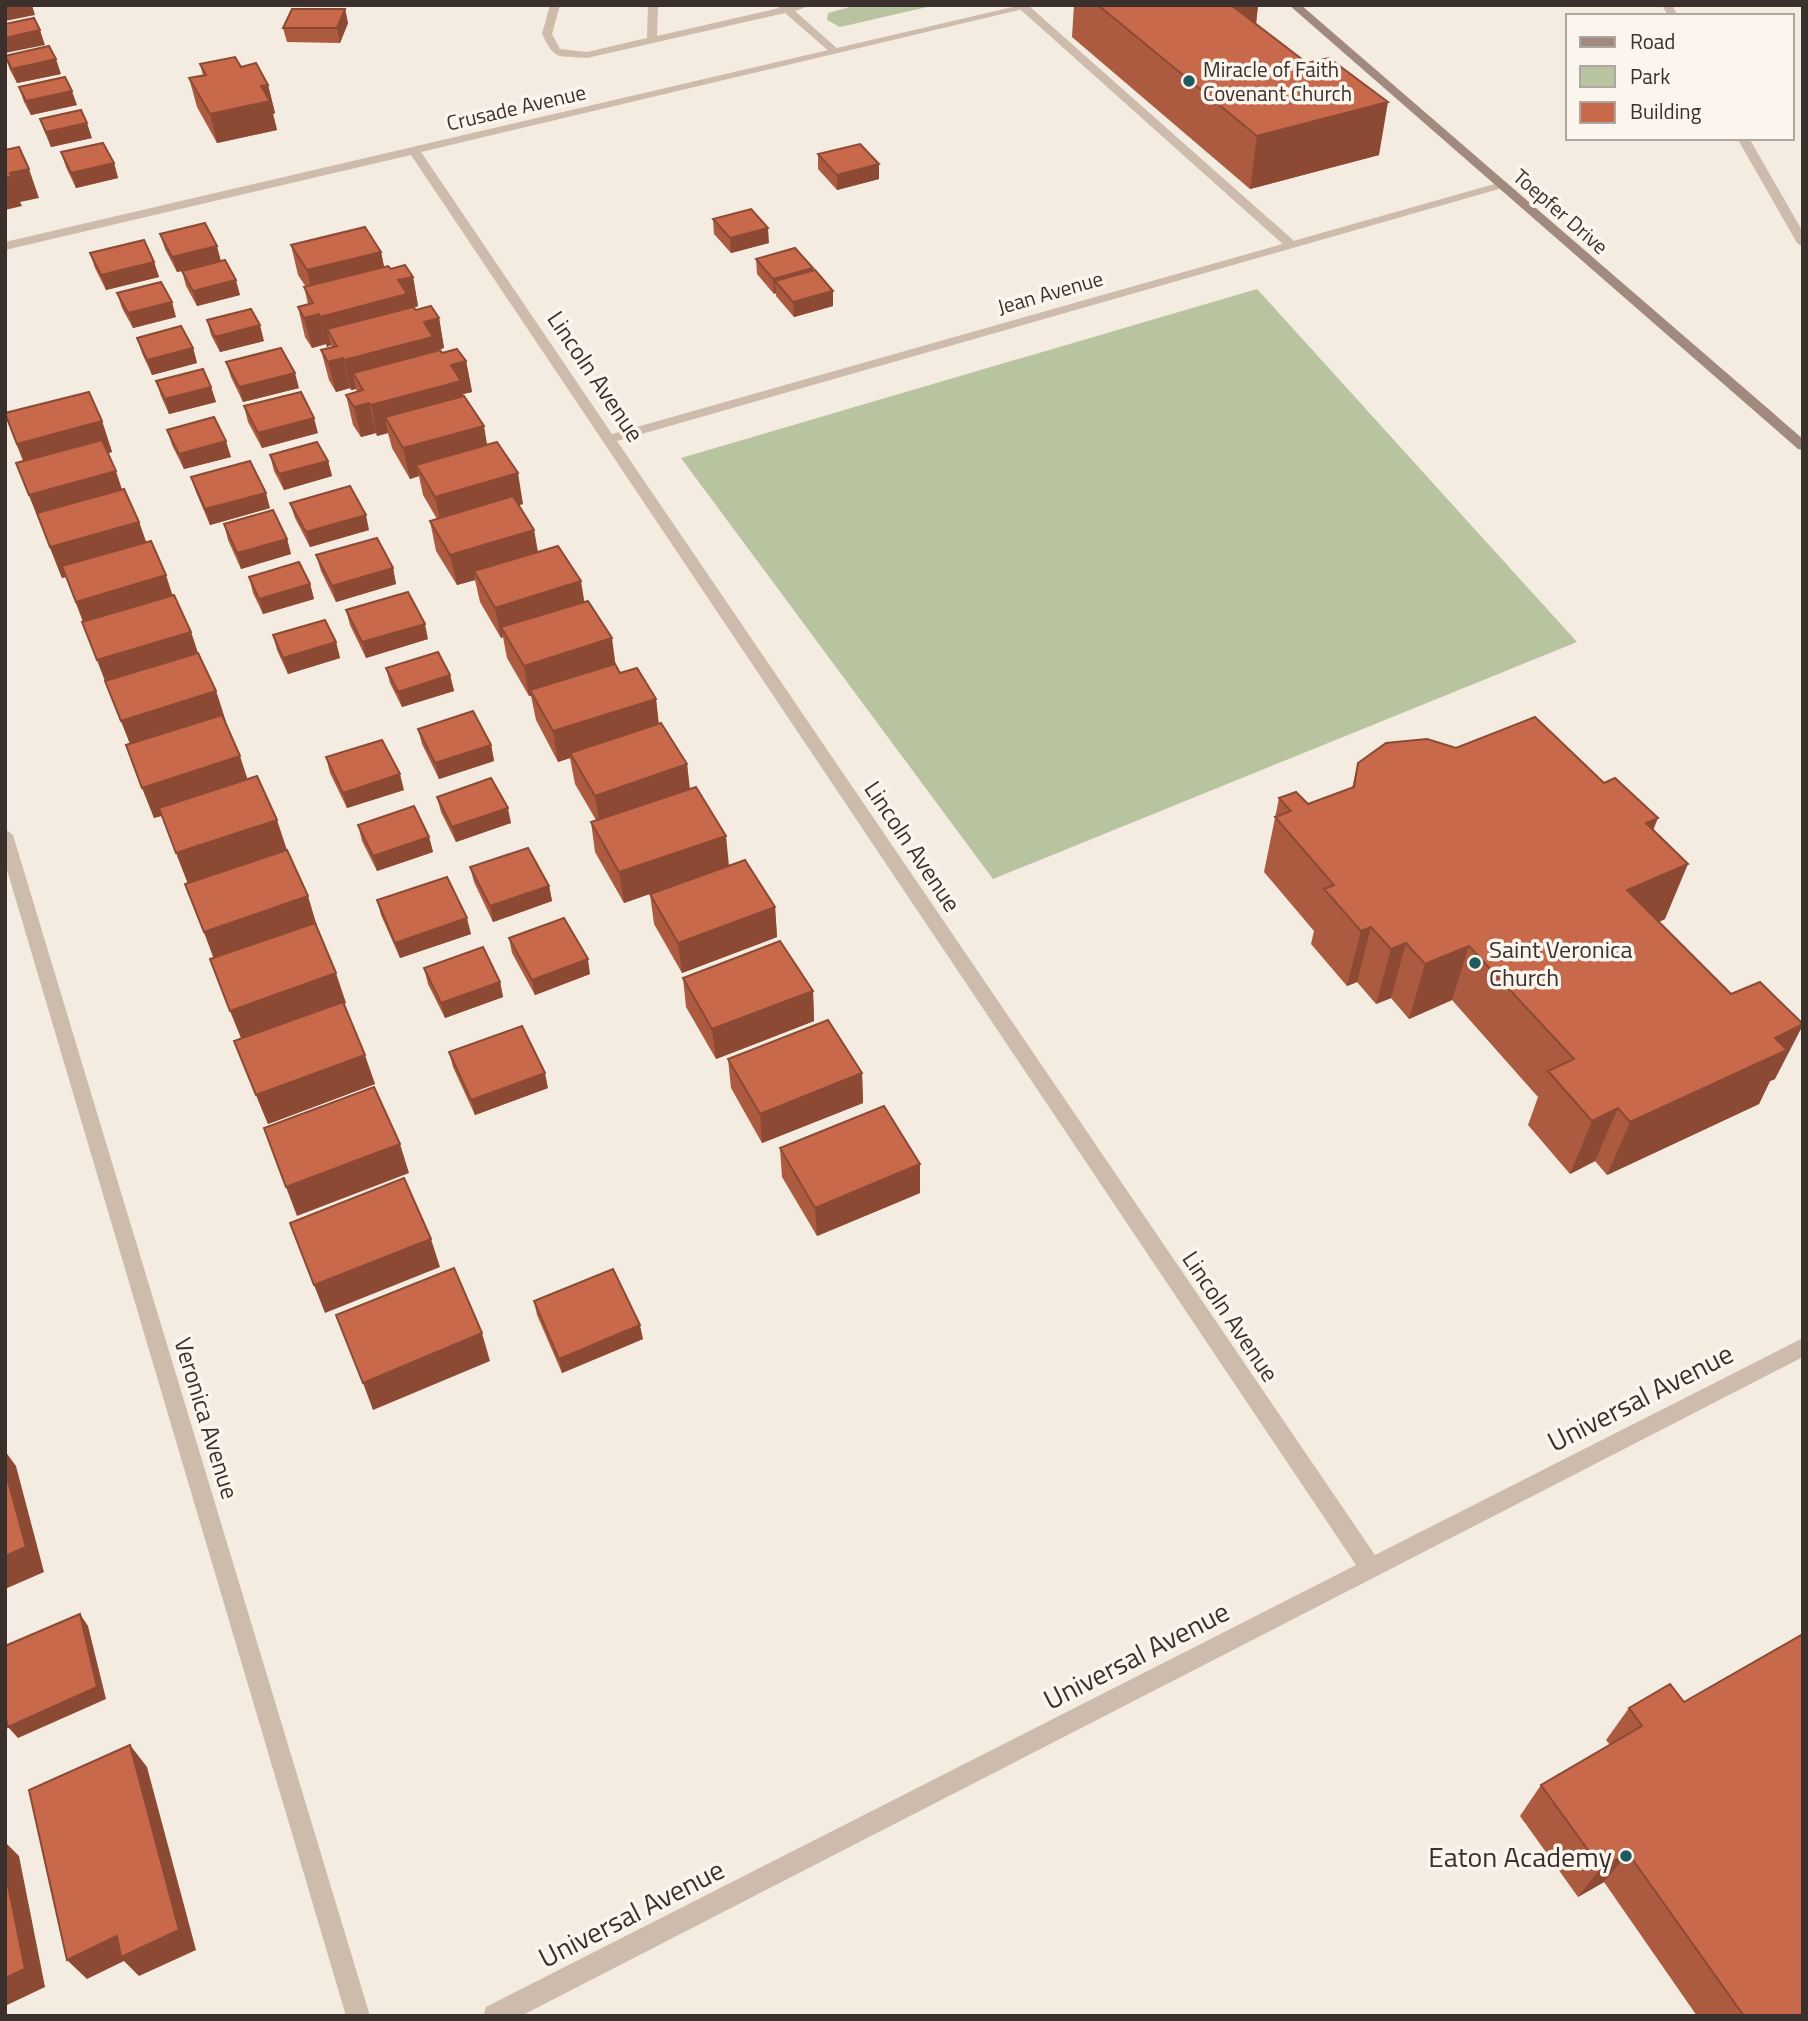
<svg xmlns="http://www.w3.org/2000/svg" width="1808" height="2021" font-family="'Titillium Web',sans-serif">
<rect width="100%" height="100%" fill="#f4ebe1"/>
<path fill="#b8c4a0" d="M 857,5 L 936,5 L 840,27 L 827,20 L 828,13 Z
M 1257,289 L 1577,642 L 993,879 L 681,458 Z"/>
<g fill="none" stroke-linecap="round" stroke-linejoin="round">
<path fill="#cdbbac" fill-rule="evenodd" d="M 550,5 L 560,5 L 552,34 L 560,49 L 587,52 L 647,38 L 648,5 L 658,5 L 657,36 L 779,8 L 777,5 L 812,5 L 795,11 L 840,51 L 831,53 L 785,13 L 587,58 C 557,55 556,62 542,34 Z
M 1021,6 L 1029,6 L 1293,240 L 1293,246 L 1285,246 L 1021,10 Z"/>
<path fill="#cdbbac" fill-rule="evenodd" d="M 1021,5 L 1040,5 L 421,152 L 612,434 L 1498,183 L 1506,183 L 1506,187 L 617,441 L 1375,1555 L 1803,1338 L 1803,1357 L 521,2016 L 483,2016 L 486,2007 L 1356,1565 L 411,155 L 5,250 L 5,242 Z
M 1662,5 L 1672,5 L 1678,16 L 1668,16 Z
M 1737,138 L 1749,138 L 1803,232 L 1803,247 L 1797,243 Z
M 5,829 L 13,835 L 370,2016 L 346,2016 L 5,863 Z"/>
<path fill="#a18a7d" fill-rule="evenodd" d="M 1289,5 L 1301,5 L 1803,439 L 1803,450 L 1798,449 Z"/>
</g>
<path fill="#ac5a40" d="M 1074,5 L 1258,5 L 1256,24 L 1379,155 L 1250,189 L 1072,37 Z
M 345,9 L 348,23 L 340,43 L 287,42 L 283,28 Z
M 5,56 L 61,74 L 17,83 L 10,70 Z
M 200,64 L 241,67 L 268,85 L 275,113 L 273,114 L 277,130 L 217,143 L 197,107 L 189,78 L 203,75 Z
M 19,87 L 77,105 L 31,115 L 24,102 Z
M 40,119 L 92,138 L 51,147 L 45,133 Z
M 61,152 L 114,163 L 118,178 L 76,188 L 66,167 Z
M 818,154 L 879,164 L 879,179 L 837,190 L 818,169 Z
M 713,219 L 769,243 L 731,253 L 714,234 Z
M 160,234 L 221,261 L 240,295 L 197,306 L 186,286 L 182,271 L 177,272 L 165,249 Z
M 291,245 L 381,252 L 384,267 L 413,277 L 418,306 L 414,308 L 416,310 L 439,318 L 444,348 L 436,351 L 466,361 L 472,392 L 463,394 L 464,396 L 487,444 L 523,504 L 519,505 L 534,530 L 538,552 L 584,602 L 620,673 L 656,699 L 659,724 L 687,764 L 690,789 L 729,866 L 775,907 L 777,937 L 682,973 L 654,924 L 650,894 L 678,884 L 624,903 L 595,852 L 591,822 L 596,820 L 575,784 L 570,758 L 558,762 L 536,720 L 531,696 L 529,696 L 507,658 L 503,637 L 501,638 L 480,602 L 475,580 L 457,585 L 436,551 L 430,521 L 437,519 L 423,495 L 419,476 L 410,479 L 392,448 L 388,433 L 377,436 L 376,433 L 361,437 L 353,425 L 346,395 L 357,392 L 356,389 L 351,390 L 350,388 L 336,392 L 329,380 L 321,350 L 332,347 L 331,345 L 327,347 L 326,344 L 312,348 L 305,337 L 298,307 L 308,304 L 304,287 L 306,287 L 298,275 Z
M 90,253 L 154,262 L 159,277 L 106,290 L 95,268 Z
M 756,259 L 813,271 L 833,306 L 794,317 L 776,296 L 776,293 L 774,294 L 757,274 Z
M 117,293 L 176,317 L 133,328 L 122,308 Z
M 207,320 L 264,341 L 220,352 L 211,335 Z
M 137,338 L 193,348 L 197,363 L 152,375 L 142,353 Z
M 226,362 L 299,388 L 243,402 L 231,377 Z
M 156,381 L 211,387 L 216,402 L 169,414 L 161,396 Z
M 244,406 L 318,433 L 262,448 L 248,422 Z
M 5,415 L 102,421 L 112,452 L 108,453 L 122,490 L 139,522 L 146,542 L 191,632 L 198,653 L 216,691 L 226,722 L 225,722 L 248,780 L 287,851 L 317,926 L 316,927 L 346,1003 L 343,1004 L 375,1084 L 268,1124 L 234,1041 L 241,1038 L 210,959 L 214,958 L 185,884 L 188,883 L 162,816 L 154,818 L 130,744 L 82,622 L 83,622 L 66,577 L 62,578 L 16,463 L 23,461 Z
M 167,430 L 231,457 L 184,469 L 172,445 Z
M 270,455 L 328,461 L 332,476 L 284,490 L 274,471 Z
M 191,477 L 270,508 L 210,525 L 196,492 Z
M 290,503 L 369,530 L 310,547 L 295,518 Z
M 224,524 L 287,539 L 291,554 L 241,569 L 228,540 Z
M 316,555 L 393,568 L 396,584 L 336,602 L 321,571 Z
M 249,577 L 310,584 L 314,599 L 263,614 L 253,593 Z
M 346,610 L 428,639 L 366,658 L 350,625 Z
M 273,635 L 336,642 L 340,658 L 288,674 L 277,650 Z
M 386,668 L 450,675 L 454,691 L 402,707 L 390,683 Z
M 418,729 L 491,745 L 494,761 L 439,779 L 422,744 Z
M 326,757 L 404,790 L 347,808 L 330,773 Z
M 1358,763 L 1653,830 L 1665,919 L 1659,922 L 1775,1079 L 1770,1081 L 1759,1104 L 1607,1175 L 1595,1161 L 1570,1174 L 1528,1125 L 1538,1097 L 1452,1000 L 1409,1019 L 1391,998 L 1376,1004 L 1357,982 L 1347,986 L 1311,944 L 1314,931 L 1264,872 L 1279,798 L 1308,804 L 1352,788 Z
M 437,797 L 511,823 L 456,842 L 441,812 Z
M 358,825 L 429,837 L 433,852 L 377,871 L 362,841 Z
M 470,867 L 549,886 L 552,901 L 493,922 L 474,882 Z
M 377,900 L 471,934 L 400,958 L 381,915 Z
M 509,938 L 590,974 L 535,995 L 512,953 Z
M 424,968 L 500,982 L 503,997 L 445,1018 L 428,984 Z
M 683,978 L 813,991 L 814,1021 L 716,1059 L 686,1007 Z
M 449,1052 L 548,1088 L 475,1115 L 453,1067 Z
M 728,1059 L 862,1073 L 863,1103 L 762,1143 L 731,1088 Z
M 780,1148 L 920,1193 L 817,1236 L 782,1177 Z
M 534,1301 L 643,1339 L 562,1373 L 537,1315 Z
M 1670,1684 L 1803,2016 L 1697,2016 L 1604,1882 L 1578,1897 L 1520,1816 L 1541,1785 L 1610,1745 L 1606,1740 L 1629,1708 Z"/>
<path fill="#8c4a34" d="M 32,5 L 35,15 L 5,21 L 5,6 Z
M 1224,5 L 1258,5 L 1254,43 Z
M 345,9 L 348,23 L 340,43 L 337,28 Z
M 40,30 L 45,45 L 5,53 L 5,38 Z
M 56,59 L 61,74 L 17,83 L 12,69 Z
M 268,85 L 275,113 L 273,114 L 277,130 L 217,143 L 210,114 L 261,86 Z
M 72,91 L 77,105 L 31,115 L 26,101 Z
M 1388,102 L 1379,155 L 1250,189 L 1257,136 Z
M 87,123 L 92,138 L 51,147 L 46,132 Z
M 114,163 L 118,178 L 76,188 L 71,173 Z
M 879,164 L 879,179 L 837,190 L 837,175 Z
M 29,169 L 39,198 L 20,202 L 22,206 L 5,210 L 5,178 L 10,173 Z
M 768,228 L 769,243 L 731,253 L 730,238 Z
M 217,246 L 221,261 L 177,272 L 172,257 Z
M 381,252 L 387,281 L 314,300 L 307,270 Z
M 154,262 L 159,277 L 106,290 L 101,275 Z
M 813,268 L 813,283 L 775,281 L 776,293 L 774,294 L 773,279 Z
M 413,277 L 418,306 L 327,329 L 331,345 L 327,347 L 320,317 L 398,280 Z
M 236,280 L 240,295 L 197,306 L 193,291 Z
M 833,291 L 833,306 L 794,317 L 793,302 Z
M 172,302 L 176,317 L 133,328 L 128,313 Z
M 319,314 L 326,344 L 312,348 L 304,318 Z
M 439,318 L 444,348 L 353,373 L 356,389 L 351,390 L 344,360 L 424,322 Z
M 260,325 L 264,341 L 220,352 L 215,337 Z
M 193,348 L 197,363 L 152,375 L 147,360 Z
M 343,358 L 350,388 L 336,392 L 328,362 Z
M 466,361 L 472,392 L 463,394 L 466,411 L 385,417 L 388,433 L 377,436 L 371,405 L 451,365 Z
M 295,373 L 299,388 L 243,402 L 239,387 Z
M 211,387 L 216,402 L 169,414 L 165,399 Z
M 369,403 L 376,433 L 361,437 L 354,407 Z
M 314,418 L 318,433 L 262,448 L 258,433 Z
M 102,421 L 112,452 L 29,474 L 17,444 Z
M 484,426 L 489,456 L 416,465 L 419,476 L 410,479 L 403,448 Z
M 226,441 L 231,457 L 184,469 L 179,454 Z
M 328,461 L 332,476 L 284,490 L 279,474 Z
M 116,471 L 126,502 L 41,525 L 29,495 Z
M 518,473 L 523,504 L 442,528 L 435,497 Z
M 266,493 L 270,508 L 210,525 L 205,509 Z
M 366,515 L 369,530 L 310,547 L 306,532 Z
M 139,522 L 150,553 L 62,578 L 50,547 Z
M 534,530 L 539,561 L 474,571 L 475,580 L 457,585 L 450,555 Z
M 287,539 L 291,554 L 241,569 L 237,553 Z
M 393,568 L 396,584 L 336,602 L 332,586 Z
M 166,575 L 176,606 L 87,632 L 76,602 Z
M 581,581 L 586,612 L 501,627 L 503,637 L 501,638 L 495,608 Z
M 310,584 L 314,599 L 263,614 L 259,599 Z
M 425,624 L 428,639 L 366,658 L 362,642 Z
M 191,632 L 201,663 L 109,691 L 97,660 Z
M 612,638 L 616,668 L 530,690 L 531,696 L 529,696 L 524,666 Z
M 336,642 L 340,658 L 288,674 L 283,658 Z
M 450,675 L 454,691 L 402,707 L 398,692 Z
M 216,691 L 226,722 L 133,751 L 121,721 Z
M 656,699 L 659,730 L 570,753 L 570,758 L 558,762 L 553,731 Z
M 491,745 L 494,761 L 439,779 L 435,763 Z
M 240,756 L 250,787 L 154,818 L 142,788 Z
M 687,764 L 690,795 L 600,826 L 595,796 Z
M 400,774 L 404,790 L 347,808 L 343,793 Z
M 508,808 L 511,823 L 456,842 L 452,827 Z
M 1658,818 L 1636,874 L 1646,823 Z
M 277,820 L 287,850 L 188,884 L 176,853 Z
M 726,836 L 729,866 L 624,903 L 619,872 Z
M 429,837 L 433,852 L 377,871 L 373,856 Z
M 1688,864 L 1665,919 L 1605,945 L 1627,890 Z
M 549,886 L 552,901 L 493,922 L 490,906 Z
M 308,896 L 317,926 L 215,962 L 204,932 Z
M 775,907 L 777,937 L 682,973 L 678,943 Z
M 467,918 L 471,934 L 400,958 L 395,943 Z
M 1371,927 L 1357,982 L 1347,986 L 1361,931 Z
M 1406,943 L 1391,998 L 1376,1004 L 1391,949 Z
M 1469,946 L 1452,1000 L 1409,1019 L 1425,964 Z
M 588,959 L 590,974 L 535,995 L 532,980 Z
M 336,973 L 346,1003 L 242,1040 L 230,1011 Z
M 500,982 L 503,997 L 445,1018 L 441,1003 Z
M 813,991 L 814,1021 L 716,1059 L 712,1029 Z
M 1803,1025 L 1775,1079 L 1770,1081 L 1759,1104 L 1607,1175 L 1630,1122 L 1775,1038 Z
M 365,1055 L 375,1084 L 268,1124 L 256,1095 Z
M 545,1073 L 548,1088 L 475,1115 L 471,1100 Z
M 862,1073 L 863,1103 L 762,1143 L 760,1114 Z
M 1618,1108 L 1595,1161 L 1570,1174 L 1592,1121 Z
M 400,1144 L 409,1173 L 297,1216 L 286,1187 Z
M 920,1164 L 920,1193 L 817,1236 L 815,1208 Z
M 431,1239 L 440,1267 L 325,1313 L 314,1285 Z
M 640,1325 L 643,1339 L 562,1373 L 559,1359 Z
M 482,1333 L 490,1361 L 373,1410 L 363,1383 Z
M 5,1451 L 16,1466 L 44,1572 L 5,1589 Z
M 80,1614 L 88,1626 L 106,1699 L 18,1738 L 8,1727 Z
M 130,1745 L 147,1767 L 196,1950 L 139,1976 L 124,1961 L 87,1979 L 67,1960 Z
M 5,1842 L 19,1856 L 45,1987 L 5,2006 Z
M 1628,1853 L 1604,1882 L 1578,1897 L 1601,1868 Z"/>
<path fill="#c8694b" stroke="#8c4a34" stroke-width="2" d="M 1098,5 L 1231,5 L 1307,63 L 1329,58 L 1388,102 L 1257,136 Z
M 292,9 L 345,9 L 337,28 L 283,28 Z
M 34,18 L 40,30 L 5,38 L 5,24 Z
M 49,46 L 56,59 L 12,69 L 5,56 Z
M 235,57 L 241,67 L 256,63 L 268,85 L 261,86 L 270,101 L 210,114 L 189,78 L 206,75 L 200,64 Z
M 65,77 L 72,91 L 26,101 L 19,87 Z
M 81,110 L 87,123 L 46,132 L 40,119 Z
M 103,143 L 114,163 L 71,173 L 61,152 Z
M 860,144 L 879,164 L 837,175 L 818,154 Z
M 19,147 L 29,169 L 10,173 L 12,177 L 5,178 L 5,150 Z
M 751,209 L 768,228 L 730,238 L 713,219 Z
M 205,223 L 217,246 L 172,257 L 160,234 Z
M 365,227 L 381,252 L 307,270 L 291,245 Z
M 144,240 L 154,262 L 101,275 L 90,253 Z
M 795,248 L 813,268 L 773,279 L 756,259 Z
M 225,260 L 236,280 L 193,291 L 182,271 Z
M 405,265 L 413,277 L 398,280 L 407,294 L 320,317 L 319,314 L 304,318 L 298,307 L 313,303 L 304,287 L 388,266 L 391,269 Z
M 815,270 L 833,291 L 793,302 L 775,281 Z
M 161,282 L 172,302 L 128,313 L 117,293 Z
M 431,306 L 439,318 L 424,322 L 433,337 L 344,360 L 343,358 L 328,362 L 321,350 L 337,346 L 327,329 L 413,307 L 416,310 Z
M 251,309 L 260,325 L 215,337 L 207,320 Z
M 181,326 L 193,348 L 147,360 L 137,338 Z
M 281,348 L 295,373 L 239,387 L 226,362 Z
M 457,349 L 466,361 L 451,365 L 461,381 L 371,405 L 369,403 L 354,407 L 346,395 L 363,390 L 353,373 L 440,350 L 442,353 Z
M 203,369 L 211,387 L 165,399 L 156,381 Z
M 89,392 L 102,421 L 17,444 L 5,413 Z
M 301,392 L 314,418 L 258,433 L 244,406 Z
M 464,396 L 484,426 L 403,448 L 385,417 Z
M 214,417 L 226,441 L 179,454 L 167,430 Z
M 102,440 L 116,471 L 29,495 L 16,463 Z
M 317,442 L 328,461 L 279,474 L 270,455 Z
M 497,442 L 518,473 L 435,497 L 416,465 Z
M 250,461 L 266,493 L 205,509 L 191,477 Z
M 350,486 L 366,515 L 306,532 L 290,503 Z
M 124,489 L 139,522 L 50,547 L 37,513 Z
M 513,496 L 534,530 L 450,555 L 430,521 Z
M 273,510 L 287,539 L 237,553 L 224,524 Z
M 377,538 L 393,568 L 332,586 L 316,555 Z
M 151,541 L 166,575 L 76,602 L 62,566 Z
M 558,546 L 581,581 L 495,608 L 474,571 Z
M 299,562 L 310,584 L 259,599 L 249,577 Z
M 408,592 L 425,624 L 362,642 L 346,610 Z
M 174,595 L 191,632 L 97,660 L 82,622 Z
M 588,601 L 612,638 L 524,666 L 501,627 Z
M 325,620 L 336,642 L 283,658 L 273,635 Z
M 438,652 L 450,675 L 398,692 L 386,668 Z
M 198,653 L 216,691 L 121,721 L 105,681 Z
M 615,664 L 620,673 L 637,668 L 656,699 L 553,731 L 530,690 Z
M 473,711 L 491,745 L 435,763 L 418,729 Z
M 222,715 L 240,756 L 142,788 L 126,745 Z
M 1535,717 L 1604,783 L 1615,778 L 1658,818 L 1646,823 L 1688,864 L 1627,890 L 1731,994 L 1760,982 L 1803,1024 L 1775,1038 L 1787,1050 L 1630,1122 L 1618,1108 L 1592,1121 L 1548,1071 L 1574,1059 L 1469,946 L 1425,964 L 1406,943 L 1391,949 L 1371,927 L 1361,931 L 1324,889 L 1334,885 L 1275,817 L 1291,811 L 1279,798 L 1296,792 L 1308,804 L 1354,787 L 1358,763 L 1386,743 L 1427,739 L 1456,748 Z
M 661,723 L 687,764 L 595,796 L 570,753 Z
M 382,740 L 400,774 L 343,793 L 326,757 Z
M 257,776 L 277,820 L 176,853 L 159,808 Z
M 491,778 L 508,808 L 452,827 L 437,797 Z
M 696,787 L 726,836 L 619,872 L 591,822 Z
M 414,806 L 429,837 L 373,856 L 358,825 Z
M 528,848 L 549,886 L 490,906 L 470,867 Z
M 287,850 L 308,896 L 204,932 L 185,884 Z
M 745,860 L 775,907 L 678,943 L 650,894 Z
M 447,877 L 467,918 L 395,943 L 377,900 Z
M 564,918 L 588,959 L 532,980 L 509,938 Z
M 315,923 L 336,973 L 230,1011 L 210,959 Z
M 780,941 L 813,991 L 712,1029 L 683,978 Z
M 483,947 L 500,982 L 441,1003 L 424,968 Z
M 343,1002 L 365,1055 L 256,1095 L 234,1041 Z
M 828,1020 L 862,1073 L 760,1114 L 728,1059 Z
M 522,1026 L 545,1073 L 471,1100 L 449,1052 Z
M 374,1087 L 400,1144 L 286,1187 L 264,1128 Z
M 884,1106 L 920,1164 L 815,1208 L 780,1148 Z
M 404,1178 L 431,1239 L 314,1285 L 290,1223 Z
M 454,1268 L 482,1333 L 363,1383 L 336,1315 Z
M 613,1269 L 640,1325 L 559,1359 L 534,1301 Z
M 5,1470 L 26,1547 L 5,1556 Z
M 80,1614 L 97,1687 L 8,1727 L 5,1716 L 5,1646 Z
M 1803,1634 L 1803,2016 L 1744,2016 L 1628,1853 L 1601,1868 L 1541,1785 L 1642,1726 L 1629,1708 L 1670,1684 L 1684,1702 Z
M 130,1745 L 179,1930 L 121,1957 L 117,1936 L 67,1960 L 29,1790 Z
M 5,1870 L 25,1969 L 5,1978 Z"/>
<g fill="#1f5a5e" stroke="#fbf5ee" stroke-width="2.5">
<circle cx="1189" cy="81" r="7"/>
<circle cx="1475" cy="963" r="7"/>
<circle cx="1626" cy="1856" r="7"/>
</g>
<g text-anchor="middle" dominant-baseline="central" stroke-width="7" stroke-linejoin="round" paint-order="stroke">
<g font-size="21" fill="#3b302b" stroke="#fbf5ee" text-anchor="start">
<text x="1203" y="69">Miracle of Faith<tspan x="1203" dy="24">Covenant Church</tspan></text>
</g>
<g font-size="21" fill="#3b302b" stroke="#fbf5ee">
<text transform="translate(516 107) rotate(-13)">Crusade Avenue</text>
<text transform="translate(1561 211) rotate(41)">Toepfer Drive</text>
<text transform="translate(1050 292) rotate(-16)">Jean Avenue</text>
</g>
<g font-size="24" fill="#3b302b" stroke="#fbf5ee">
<text transform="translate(596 376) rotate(56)">Lincoln Avenue</text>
<text transform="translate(913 846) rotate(56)">Lincoln Avenue</text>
<text transform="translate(1231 1316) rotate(56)">Lincoln Avenue</text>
<text transform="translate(207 1418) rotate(73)">Veronica Avenue</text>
</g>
<g font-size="24" fill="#3b302b" stroke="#fbf5ee" text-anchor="start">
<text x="1489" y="949">Saint Veronica<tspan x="1489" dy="28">Church</tspan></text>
</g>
<g font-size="28" fill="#3b302b" stroke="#fbf5ee">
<text transform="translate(1640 1397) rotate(-27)">Universal Avenue</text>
<text transform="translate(1136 1655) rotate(-27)">Universal Avenue</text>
<text transform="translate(631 1913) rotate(-27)">Universal Avenue</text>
</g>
<g font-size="28" fill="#3b302b" stroke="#fbf5ee" text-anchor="end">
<text x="1612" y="1856">Eaton Academy</text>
</g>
</g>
<rect width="1808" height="2021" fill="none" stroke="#3b302b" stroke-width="14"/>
<rect x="1566" y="14" width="228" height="126" fill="#fbf5ee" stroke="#aea6a0" stroke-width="2"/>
<rect x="1580" y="37" width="35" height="10" fill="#a18a7d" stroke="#aea6a0" stroke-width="2"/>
<text x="1630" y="49" font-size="21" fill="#3b302b">Road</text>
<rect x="1580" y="66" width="35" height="21" fill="#b8c4a0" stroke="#aea6a0" stroke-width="2"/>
<text x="1630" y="84" font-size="21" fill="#3b302b">Park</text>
<rect x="1580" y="102" width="35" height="21" fill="#c8694b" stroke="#aea6a0" stroke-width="2"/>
<text x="1630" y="119" font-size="21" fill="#3b302b">Building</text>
</svg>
